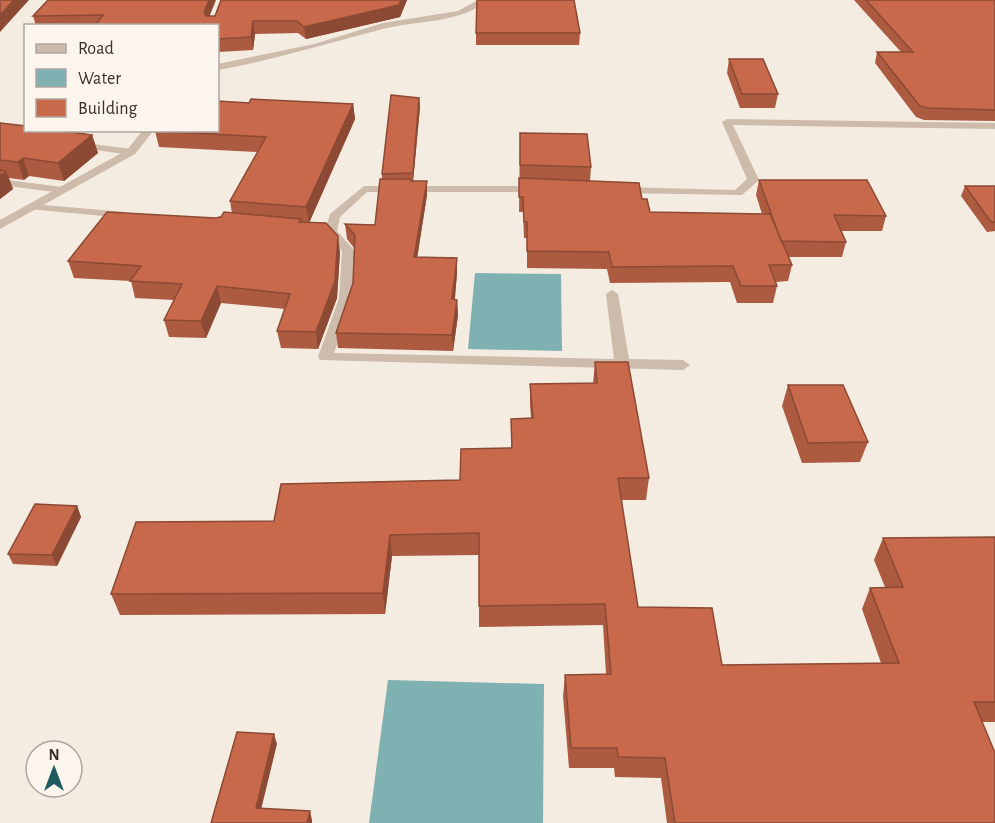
<svg xmlns="http://www.w3.org/2000/svg" width="995" height="823" font-family="'Alegreya Sans',sans-serif">
<rect width="100%" height="100%" fill="#f4ebe1"/>
<path fill="#7fb0b2" d="M 475,273 L 561,274 L 562,351 L 468,349 Z
M 388,680 L 544,684 L 543,823 L 369,823 Z"/>
<g fill="none" stroke-linecap="round" stroke-linejoin="round">
<path fill="#cdbbac" fill-rule="evenodd" d="M 727,119 L 995,123 L 995,129 L 733,125 L 759,180 L 742,195 L 620,193 L 614,190 L 620,187 L 735,190 L 747,179 L 722,122 Z
M 78,142 L 131,149 L 136,152 L 131,155 L 74,147 L 73,145 Z
M 0,179 L 62,187 L 68,190 L 62,193 L 0,185 Z
M 364,186 L 539,186 L 545,189 L 539,192 L 367,192 L 340,217 L 337,231 L 354,250 L 353,298 L 334,353 L 614,359 L 606,294 L 612,290 L 618,294 L 629,359 L 683,360 L 690,365 L 683,370 L 320,360 L 318,357 L 339,298 L 342,251 L 328,234 L 313,234 L 307,230 L 313,226 L 326,227 L 330,214 Z
M 32,204 L 125,212 L 131,215 L 125,218 L 28,209 L 26,207 Z"/>
<path fill="#cdbbac" fill-rule="evenodd" d="M 478,0 L 488,0 C 460,24 417,20 383,29 C 328,43 274,60 218,70 L 218,64 L 314,44 L 383,23 L 458,11 Z
M 143,130 L 154,130 L 135,154 L 0,229 L 0,220 L 127,150 Z"/>
</g>
<path fill="#ac5a40" d="M 48,0 L 209,16 L 215,16 L 221,0 L 407,0 L 400,17 L 306,39 L 298,33 L 255,34 L 253,50 L 218,52 L 218,26 L 36,26 L 33,16 Z
M 854,0 L 995,0 L 995,121 L 924,120 L 916,117 L 875,63 L 877,52 L 901,52 Z
M 476,33 L 580,33 L 579,45 L 476,45 Z
M 729,59 L 778,94 L 775,108 L 740,108 L 727,73 Z
M 419,98 L 420,107 L 413,181 L 427,195 L 417,257 L 457,258 L 457,273 L 455,299 L 457,300 L 458,315 L 453,351 L 338,348 L 336,333 L 353,283 L 354,248 L 347,239 L 345,224 L 375,225 L 382,179 L 382,174 Z
M 249,103 L 353,104 L 355,119 L 309,223 L 340,252 L 337,298 L 318,349 L 281,348 L 277,331 L 285,309 L 221,303 L 206,338 L 169,337 L 164,320 L 174,300 L 135,298 L 131,281 L 74,278 L 68,261 L 232,213 L 230,201 L 258,152 L 159,147 L 155,131 Z
M 0,123 L 92,135 L 98,153 L 64,181 L 29,176 L 24,180 L 9,178 L 13,189 L 0,199 Z
M 520,133 L 591,167 L 590,181 L 642,199 L 650,212 L 762,214 L 756,195 L 759,180 L 886,216 L 882,231 L 841,231 L 846,242 L 842,257 L 788,257 L 792,265 L 788,281 L 776,282 L 777,286 L 773,303 L 737,303 L 730,282 L 610,283 L 607,269 L 527,268 L 527,238 L 524,238 L 523,212 L 519,212 Z
M 965,186 L 995,186 L 995,231 L 987,232 L 961,196 Z
M 595,362 L 649,478 L 646,500 L 621,500 L 638,607 L 722,665 L 881,663 L 862,609 L 870,588 L 885,587 L 874,560 L 883,538 L 995,537 L 995,722 L 982,722 L 995,823 L 667,823 L 661,778 L 615,777 L 614,768 L 569,768 L 563,696 L 565,675 L 606,674 L 603,625 L 479,627 L 479,555 L 392,556 L 385,614 L 120,615 L 111,594 L 274,521 L 460,480 L 511,448 L 511,419 L 531,418 L 530,405 L 530,384 L 593,383 Z
M 788,385 L 868,442 L 860,462 L 802,463 L 782,406 Z
M 77,506 L 81,517 L 57,566 L 13,564 L 8,554 Z"/>
<path fill="#8c4a34" d="M 14,0 L 29,0 L 0,32 L 0,15 Z
M 209,0 L 216,0 L 206,25 L 204,13 Z
M 401,0 L 407,0 L 400,17 L 306,39 L 304,27 Z
M 253,21 L 255,34 L 253,50 L 251,37 Z
M 419,98 L 420,107 L 413,182 L 413,173 Z
M 353,104 L 355,119 L 309,223 L 306,207 Z
M 92,135 L 98,153 L 64,181 L 58,163 Z
M 23,158 L 29,176 L 24,180 L 18,162 Z
M 6,171 L 13,189 L 0,199 L 0,176 Z
M 427,181 L 427,195 L 415,272 L 414,257 Z
M 338,236 L 340,252 L 337,298 L 318,349 L 316,332 Z
M 457,258 L 457,273 L 453,315 L 452,299 Z
M 217,286 L 221,303 L 206,338 L 201,321 Z
M 457,300 L 458,315 L 453,351 L 452,335 Z
M 77,506 L 81,517 L 57,566 L 52,555 Z
M 390,535 L 392,556 L 385,614 L 383,593 Z
M 274,734 L 277,744 L 259,818 L 256,808 Z
M 310,811 L 312,820 L 312,823 L 307,823 Z"/>
<path fill="#c8694b" stroke="#8c4a34" stroke-width="1.5" d="M 0,0 L 14,0 L 0,15 Z
M 48,0 L 209,0 L 204,13 L 206,16 L 215,16 L 221,0 L 401,0 L 399,5 L 304,27 L 297,21 L 253,21 L 251,37 L 218,39 L 218,26 L 95,26 L 103,15 L 33,16 Z
M 477,0 L 574,0 L 580,33 L 476,33 Z
M 866,0 L 995,0 L 995,110 L 927,108 L 920,106 L 877,52 L 913,52 Z
M 729,59 L 763,59 L 778,94 L 742,94 Z
M 391,95 L 419,98 L 413,173 L 382,174 Z
M 251,99 L 353,104 L 306,207 L 230,201 L 266,137 L 155,131 L 156,130 L 218,130 L 218,101 L 249,103 Z
M 0,123 L 26,126 L 26,130 L 57,130 L 92,135 L 58,163 L 23,158 L 18,162 L 0,160 Z
M 520,133 L 587,134 L 591,167 L 520,165 Z
M 0,170 L 6,171 L 0,176 Z
M 519,178 L 639,183 L 642,199 L 647,199 L 650,212 L 770,214 L 792,265 L 769,265 L 777,286 L 741,286 L 733,266 L 612,267 L 609,252 L 527,251 L 527,222 L 524,222 L 523,197 L 519,197 Z
M 380,179 L 411,179 L 411,181 L 427,181 L 414,257 L 457,258 L 452,299 L 457,300 L 452,335 L 336,333 L 353,283 L 355,235 L 345,224 L 375,225 Z
M 759,180 L 867,180 L 886,216 L 834,215 L 846,242 L 781,241 Z
M 965,186 L 995,186 L 995,222 L 991,222 Z
M 107,212 L 215,218 L 221,217 L 224,212 L 301,219 L 299,222 L 326,223 L 338,236 L 335,281 L 316,332 L 277,331 L 290,294 L 217,286 L 201,321 L 164,320 L 182,284 L 130,281 L 141,266 L 68,261 Z
M 595,362 L 628,362 L 649,478 L 618,478 L 638,607 L 712,608 L 722,665 L 899,663 L 870,588 L 903,587 L 883,538 L 995,537 L 995,702 L 974,702 L 995,753 L 995,823 L 675,823 L 665,758 L 618,757 L 617,748 L 571,748 L 565,675 L 611,674 L 605,604 L 479,606 L 479,533 L 390,535 L 383,593 L 111,594 L 136,522 L 274,521 L 281,484 L 460,480 L 461,449 L 512,448 L 511,419 L 533,418 L 530,384 L 597,383 Z
M 788,385 L 843,385 L 868,442 L 808,443 Z
M 35,504 L 77,506 L 52,555 L 8,554 Z
M 237,732 L 274,734 L 256,808 L 310,811 L 307,823 L 211,823 Z"/>
<rect x="24" y="24" width="195" height="108" fill="#fbf5ee" stroke="#aea6a0" stroke-width="1.5"/>
<rect x="36" y="44" width="30" height="9" fill="#cdbbac" stroke="#aea6a0" stroke-width="1.5"/>
<text x="78" y="54" font-size="18" fill="#3b302b">Road</text>
<rect x="36" y="69" width="30" height="18" fill="#7fb0b2" stroke="#aea6a0" stroke-width="1.5"/>
<text x="78" y="84" font-size="18" fill="#3b302b">Water</text>
<rect x="36" y="99" width="30" height="18" fill="#c8694b" stroke="#aea6a0" stroke-width="1.5"/>
<text x="78" y="114" font-size="18" fill="#3b302b">Building</text>
<g transform="translate(54 769)"><circle r="28" fill="#fbf5ee" stroke="#aea6a0" stroke-width="1.5"/>
<path d="M0-4.5L10 22L0 15L-10 22Z" fill="#1f5a5e"/>
<text y="-9" font-size="16" font-weight="bold" text-anchor="middle" fill="#3b302b">N</text>
</g>
</svg>
